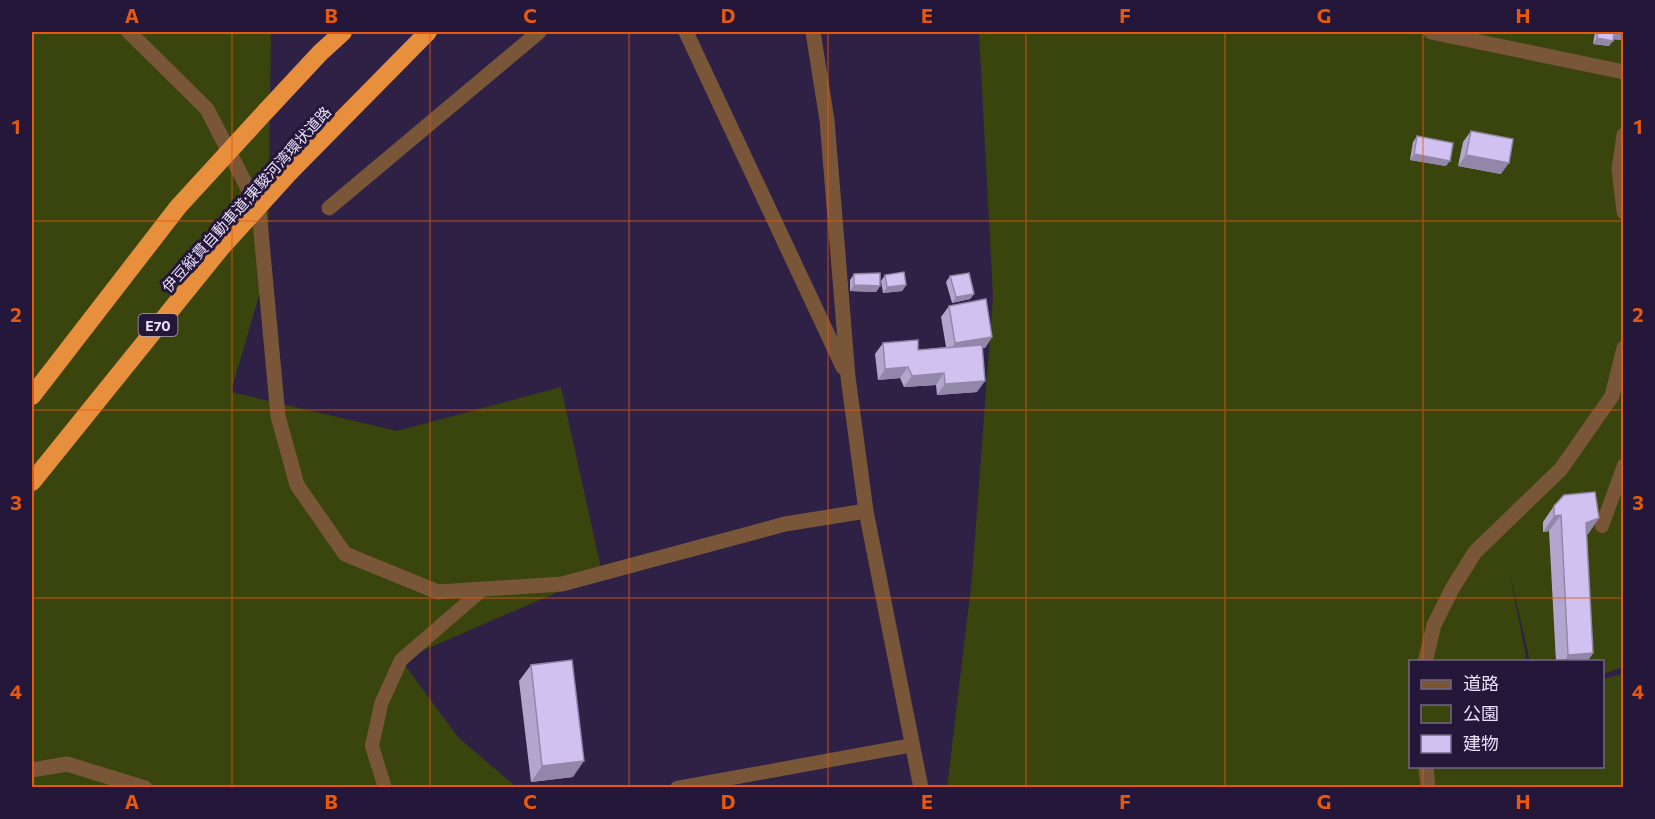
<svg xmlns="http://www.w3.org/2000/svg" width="1655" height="819" font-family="Commissioner,'Noto Sans JP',sans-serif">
<rect width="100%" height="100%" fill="#2f2145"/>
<path fill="#3a440d" d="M 32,32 L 271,32 L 268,264 L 231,392 L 397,431 L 561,387 L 602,573 L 401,660 L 458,737 L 516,787 L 32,787 Z
M 979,32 L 1623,32 L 1623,667 L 1603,674 L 1602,662 L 1530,661 L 1509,570 L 1527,661 L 1410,662 L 1410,766 L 1602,766 L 1603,679 L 1623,674 L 1623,787 L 947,788 L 972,578 L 993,296 Z"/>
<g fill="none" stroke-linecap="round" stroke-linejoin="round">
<path stroke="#7a5638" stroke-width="14" d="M 1602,526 L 1624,465
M 385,788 L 372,746 L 381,704 L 401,660 L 483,589
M 677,788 L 913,745"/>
<path stroke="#7a5638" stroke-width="15" d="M 129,32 L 207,109 L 259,210 L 278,416 L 297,485 L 345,554 L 438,592 L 562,584 L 785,524 L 866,511
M 686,32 L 843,367
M 813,32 L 827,120 L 848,377 L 866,511 L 921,788
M 1431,32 L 1624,72
M 1624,135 L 1619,169 L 1624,212
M 329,208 L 539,32
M 1425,662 L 1434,625 L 1452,589 L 1475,552 L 1561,469 L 1612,396 L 1624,348
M 1426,766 L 1428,788
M 32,770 L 67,764 L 145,788"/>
<path stroke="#e88f3d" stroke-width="18" d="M 266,111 L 320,53 L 343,32
M 290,172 L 428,32"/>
<path stroke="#e88f3d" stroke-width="18" d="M 32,396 L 178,207 L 266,111
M 32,482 L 220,249 L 290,172"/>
</g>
<path fill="#b3a6ce" d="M 1595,32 L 1623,32 L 1622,40 L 1613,39 L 1609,46 L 1593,44 Z
M 1471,131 L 1501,174 L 1458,166 L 1463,142 Z
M 1417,136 L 1446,166 L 1410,160 L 1413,142 Z
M 854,274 L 880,286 L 876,292 L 850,291 L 850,280 Z
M 885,275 L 906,285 L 902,291 L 883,293 L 881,281 Z
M 950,276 L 974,294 L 970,299 L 952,303 L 946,282 Z
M 949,306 L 992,337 L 985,348 L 982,348 L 977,392 L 937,395 L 936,385 L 904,387 L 900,378 L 878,380 L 875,354 L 883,343 L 918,350 L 946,347 L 941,317 Z
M 1554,506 L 1599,518 L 1588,534 L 1586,535 L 1593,653 L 1587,662 L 1556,662 L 1549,531 L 1543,532 L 1543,522 Z
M 531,665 L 573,777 L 531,782 L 519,681 Z"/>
<path fill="#9287a8" d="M 1614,33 L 1623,34 L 1623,38 L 1622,40 L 1610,39 Z
M 1597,38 L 1613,41 L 1609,46 L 1593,44 Z
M 1414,154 L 1450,161 L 1446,166 L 1410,160 Z
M 1466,155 L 1509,163 L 1501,174 L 1458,166 Z
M 854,285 L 880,286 L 876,292 L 850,291 Z
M 906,285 L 902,291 L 883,293 L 887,287 Z
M 974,294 L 970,299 L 952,303 L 956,297 Z
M 992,337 L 985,348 L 947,354 L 955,343 Z
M 908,367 L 900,378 L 878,380 L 885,369 Z
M 944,373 L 936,385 L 904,387 L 912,376 Z
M 985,381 L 977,392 L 937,395 L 945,384 Z
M 1561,515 L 1549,531 L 1543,532 L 1554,516 Z
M 1599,518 L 1588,534 L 1574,539 L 1586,523 Z
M 1593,653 L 1587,662 L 1564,662 L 1568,655 Z
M 584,761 L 573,777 L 531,782 L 542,766 Z"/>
<path fill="#d0c1f0" stroke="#9287a8" stroke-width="1.5" d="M 1598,32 L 1623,32 L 1623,34 L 1614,33 L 1613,41 L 1597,38 Z
M 1471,131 L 1513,139 L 1509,163 L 1466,155 Z
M 1417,136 L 1453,143 L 1450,161 L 1414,154 Z
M 904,272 L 906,285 L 887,287 L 885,275 Z
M 880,273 L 880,286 L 854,285 L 854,274 Z
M 969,273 L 974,294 L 956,297 L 950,276 Z
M 986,299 L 992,337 L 955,343 L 949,306 Z
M 918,340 L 918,350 L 982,345 L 985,381 L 945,384 L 944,373 L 912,376 L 908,367 L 885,369 L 883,343 Z
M 1595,492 L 1599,518 L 1586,523 L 1593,653 L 1568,655 L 1561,515 L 1554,516 L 1554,506 L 1564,495 Z
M 572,660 L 584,761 L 542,766 L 531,665 Z"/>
<path fill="none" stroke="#e8590c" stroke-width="1.5" stroke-opacity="0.55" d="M 232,32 L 232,788M 430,32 L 430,788M 629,32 L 629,788M 828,32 L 828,788M 1026,32 L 1026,788M 1225,32 L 1225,788M 1423,32 L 1423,662M 32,221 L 1624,221M 32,410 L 1624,410M 32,598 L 1624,598M 1423,766 L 1423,788"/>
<g text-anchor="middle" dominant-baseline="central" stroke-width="6" stroke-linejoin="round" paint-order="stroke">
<rect fill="#25173a" stroke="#ada4bf" stroke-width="1.5" x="138.5" y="314" width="39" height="22" rx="4.5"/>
<g font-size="14" font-weight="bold" fill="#e7e0f8">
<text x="158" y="325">E70</text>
</g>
<g font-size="15" fill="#e7e0f8" stroke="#25173a">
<text transform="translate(246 199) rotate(-48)">伊豆縦貫自動車道;東駿河湾環状道路</text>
</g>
</g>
<rect width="1655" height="819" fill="none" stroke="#25173a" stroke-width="66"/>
<rect x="1409" y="660" width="195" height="108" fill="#25173a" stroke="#736786" stroke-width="1.5"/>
<rect x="1421" y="680" width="30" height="9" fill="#7a5638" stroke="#736786" stroke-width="1.5"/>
<text x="1463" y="690" font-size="18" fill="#e7e0f8">道路</text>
<rect x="1421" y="705" width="30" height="18" fill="#3a440d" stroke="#736786" stroke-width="1.5"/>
<text x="1463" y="720" font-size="18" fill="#e7e0f8">公園</text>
<rect x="1421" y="735" width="30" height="18" fill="#d0c1f0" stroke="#736786" stroke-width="1.5"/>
<text x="1463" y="750" font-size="18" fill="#e7e0f8">建物</text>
<rect x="33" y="33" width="1589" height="753" fill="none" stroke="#e8590c" stroke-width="2"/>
<g font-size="20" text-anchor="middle" font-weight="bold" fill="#e8590c">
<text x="132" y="23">A</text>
<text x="331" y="23">B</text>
<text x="530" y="23">C</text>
<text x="728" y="23">D</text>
<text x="927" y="23">E</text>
<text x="1125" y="23">F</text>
<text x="1324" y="23">G</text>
<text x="1523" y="23">H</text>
<text x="16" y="134">1</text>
<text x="1638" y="134">1</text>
<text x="16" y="322">2</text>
<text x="1638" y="322">2</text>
<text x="16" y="510">3</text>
<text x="1638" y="510">3</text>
<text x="16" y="699">4</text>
<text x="1638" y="699">4</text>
<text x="132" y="809">A</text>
<text x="331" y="809">B</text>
<text x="530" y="809">C</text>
<text x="728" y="809">D</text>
<text x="927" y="809">E</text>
<text x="1125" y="809">F</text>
<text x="1324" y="809">G</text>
<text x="1523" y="809">H</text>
</g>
</svg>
